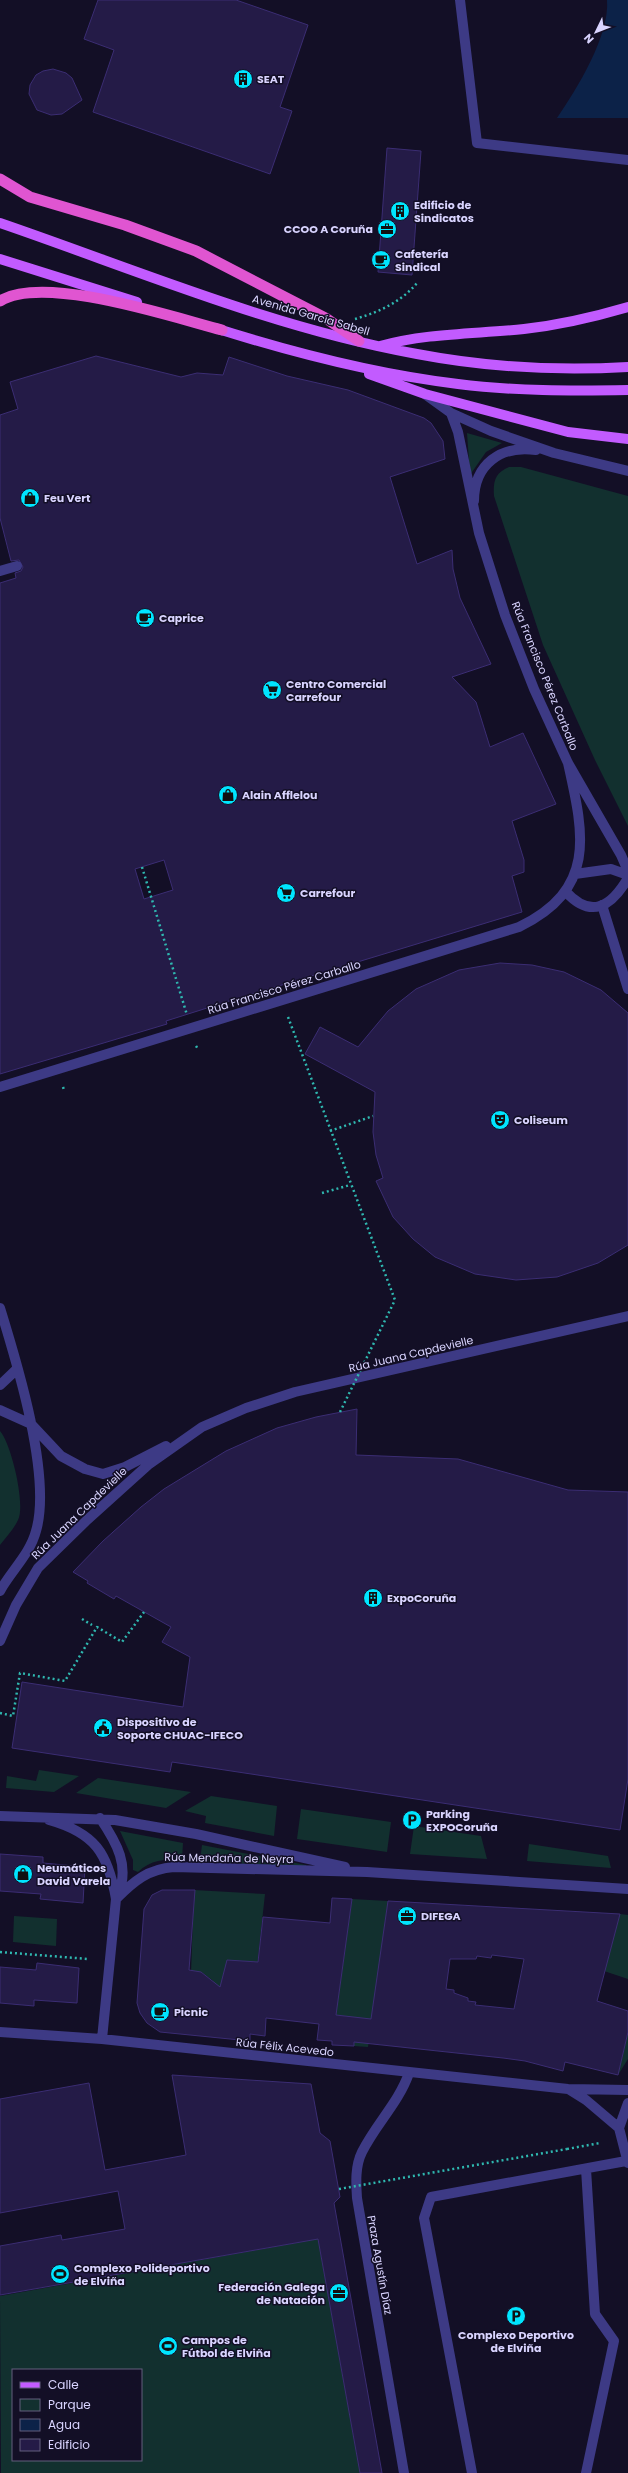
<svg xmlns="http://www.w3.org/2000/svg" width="628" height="2473" font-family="Poppins,sans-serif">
<rect width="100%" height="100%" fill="#130f26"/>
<path fill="#12302f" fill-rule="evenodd" d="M 467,433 L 502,443 L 486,452 L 470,475 Z
M 509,467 L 521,467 L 628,496 L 628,826 L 595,760 L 543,645 L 494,496 C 493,481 495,473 509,467 Z
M 0,1431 C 11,1443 26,1505 18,1520 C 14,1529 6,1537 0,1545 Z
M 39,1770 L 79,1776 L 54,1792 L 6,1788 L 7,1776 L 36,1781 Z
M 98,1778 L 191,1792 L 166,1808 L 76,1793 Z
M 211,1796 L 277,1806 L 274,1836 L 205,1823 L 206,1816 L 185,1811 Z
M 301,1809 L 391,1822 L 387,1852 L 297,1839 Z
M 414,1826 L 481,1836 L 487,1859 L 410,1854 Z
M 120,1831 L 183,1843 L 182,1859 C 165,1859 150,1860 138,1872 L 133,1870 L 133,1860 Z
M 529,1844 L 608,1856 L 611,1868 L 527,1861 Z
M 202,1845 L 306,1865 L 306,1867 L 200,1861 Z
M 194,1890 L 265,1894 L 255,1986 L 217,1989 L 212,1980 L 201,1972 L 191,1973 Z
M 352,1899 L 388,1901 L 368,2047 L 354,2046 L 357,2018 L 336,2015 Z
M 620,1914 L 628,1915 L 628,1979 L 604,1971 Z
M 14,1916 L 57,1919 L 56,1946 L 13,1942 Z
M 628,2032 L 628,2059 L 618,2075 Z
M 317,2233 L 360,2473 L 1,2473 L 0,2296 L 301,2242 L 300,2236 ZM 13,2370 L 141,2370 L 141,2460 L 13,2460 Z"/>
<path fill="#0c2248" d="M 607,0 L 628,0 L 628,118 L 557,118 C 577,89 610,35 607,0 Z"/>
<path fill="#241b47" stroke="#3b2d73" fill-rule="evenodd" d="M 98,0 L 236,0 L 308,25 L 280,107 L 292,111 L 270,174 L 93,112 L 114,50 L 84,39 Z
M 53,69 L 66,73 L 72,78 L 82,100 L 62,114 L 51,115 L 37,110 L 29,94 L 30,85 L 36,75 L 43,71 Z
M 387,148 L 421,151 L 412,275 L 378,272 Z
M 96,356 L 181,377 L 197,373 L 223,375 L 229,357 L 287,376 L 348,390 L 424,418 L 431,423 L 443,441 L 445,459 L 390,477 L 417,564 L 452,550 L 453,569 L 460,598 L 491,664 L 452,677 L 476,702 L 490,747 L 523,733 L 556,804 L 512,821 L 524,860 L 524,872 L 512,876 L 522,912 L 226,1002 L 166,1021 L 167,1024 L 0,1074 L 0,583 L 16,578 L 15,573 L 21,571 L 23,567 L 19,560 L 11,561 L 0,518 L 0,415 L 18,409 L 10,382 ZM 164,860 L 173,890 L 144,899 L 135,869 Z
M 500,963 L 532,965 L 564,972 L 601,990 L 628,1013 L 628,1245 L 598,1263 L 557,1277 L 516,1280 L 475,1274 L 435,1257 L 413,1239 L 393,1217 L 376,1181 L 383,1178 L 376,1155 L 373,1132 L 375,1092 L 305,1054 L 320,1027 L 358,1047 L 388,1011 L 416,989 L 459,970 Z
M 357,1409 L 356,1455 L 458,1459 L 568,1490 L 628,1492 L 628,1779 L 620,1830 L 172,1762 L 170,1772 L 12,1748 L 22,1682 L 183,1707 L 190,1657 L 162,1642 L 171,1627 L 116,1596 L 114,1599 L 87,1583 L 88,1581 L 73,1572 L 103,1541 L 141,1507 L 164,1489 L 226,1451 L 277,1428 L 316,1417 Z
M 0,1854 L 43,1857 L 43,1863 L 85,1867 L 83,1903 L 40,1899 L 41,1894 L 0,1891 Z
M 162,1890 L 195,1890 L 189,1970 L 201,1972 L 220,1987 L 227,1960 L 258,1962 L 263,1917 L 330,1923 L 332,1898 L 352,1899 L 336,2015 L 371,2019 L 388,1901 L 620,1914 L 597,2001 L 628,2011 L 628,2032 L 618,2075 L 565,2062 L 563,2071 L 525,2061 L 503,2058 L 354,2042 L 354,2046 L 332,2045 L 332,2041 L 317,2040 L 319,2024 L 266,2018 L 265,2036 L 250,2034 L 250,2041 L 160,2032 L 147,2023 L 140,2013 L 137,2003 L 144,1909 L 152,1895 ZM 492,1955 L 524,1959 L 514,2009 L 475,2005 L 476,2002 L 468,2001 L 468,1998 L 454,1993 L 454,1990 L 446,1989 L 450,1959 L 476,1959 L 477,1956 L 491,1958 Z
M 37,1963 L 79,1968 L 77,2003 L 34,2000 L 34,2006 L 0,2003 L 0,1967 L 36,1970 Z
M 172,2075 L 311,2084 L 320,2133 L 330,2141 L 340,2197 L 334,2203 L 382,2473 L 360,2473 L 318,2239 L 0,2295 L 0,2246 L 61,2235 L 62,2240 L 125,2229 L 118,2191 L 0,2213 L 0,2099 L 89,2083 L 105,2170 L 186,2155 Z"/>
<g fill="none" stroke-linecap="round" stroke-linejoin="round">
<path stroke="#2fb8b0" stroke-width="2.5" stroke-dasharray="2 3" stroke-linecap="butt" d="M 355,319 C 379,312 401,302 417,283
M 142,867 L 187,1015
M 288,1017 L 395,1300
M 196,1046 L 198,1049
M 63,1087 L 64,1090
M 330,1131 L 373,1116
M 322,1193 L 350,1185
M 82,1619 L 92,1625
M 0,1713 L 13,1716 L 20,1673 L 65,1681 L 97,1627 L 122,1642 L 144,1612
M 0,1952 L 88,1959
M 567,2149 L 600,2143"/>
<path stroke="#3d3a85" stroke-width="10" d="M 602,905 L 628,989
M 404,2473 L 357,2198 C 356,2183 355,2166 362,2152 C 376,2124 399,2102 409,2073
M 472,2473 L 424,2218 L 431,2197 L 626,2161
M 586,2473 L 614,2341 L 595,2314 L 586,2169"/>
<path stroke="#3d3a85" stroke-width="10" d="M 460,0 L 477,143 L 628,160
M 426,395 L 451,413 L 491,431 L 554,453 L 628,471
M 451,413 L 458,432 L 479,533 L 505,615 L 534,689 L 568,763 L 621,855 L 628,871
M 474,501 C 474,464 501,445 536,450
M 0,571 L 17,566
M 575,874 L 611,869 L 628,875
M 566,892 C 591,919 611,907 628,878
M 0,1087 L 519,927 C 597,889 584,835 568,763
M 0,1308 C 17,1363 52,1477 36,1531 C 30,1554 11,1571 0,1591
M 0,1385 L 17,1369
M 0,1410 L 31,1424 L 61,1456 L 85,1469 L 103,1474 L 125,1467 L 166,1446
M 0,1641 L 16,1605 L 38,1568 L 87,1520 L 148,1465 L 202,1427 L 246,1408 L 295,1392 L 628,1316
M 0,1816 L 115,1820 L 196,1834 L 345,1867
M 100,1818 C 117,1843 130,1866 118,1895
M 49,1820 C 95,1833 108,1853 116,1899 L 102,2039
M 116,1899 C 134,1881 148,1869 174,1867 L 367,1872 L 628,1889
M 0,2032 L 102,2039 L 568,2089 L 628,2090
M 570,2090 L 586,2100 L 619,2128
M 628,2103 L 619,2128 L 628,2163"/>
<path stroke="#c25bff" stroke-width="10" d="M 0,223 C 137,270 273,328 417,354 C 485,367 559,371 628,367
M 0,259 L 137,302
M 215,328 C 294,353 375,374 458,384 C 514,391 571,391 628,390
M 380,346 C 426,333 476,334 524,329 C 559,325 594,317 628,307
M 369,374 L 425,394 L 568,432 L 628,439"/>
<path stroke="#e055d1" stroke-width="11" d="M 0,179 L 30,197 L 125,225 L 196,251 L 327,319 L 359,341
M 0,301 C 44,274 172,317 222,330"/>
<path stroke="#2fb8b0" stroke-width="2.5" stroke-dasharray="2 3" stroke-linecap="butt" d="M 340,1412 L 395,1300
M 339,2189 L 567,2149"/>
</g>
<defs>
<symbol id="building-disc" viewBox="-11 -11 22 22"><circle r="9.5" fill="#00e5ff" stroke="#130f26"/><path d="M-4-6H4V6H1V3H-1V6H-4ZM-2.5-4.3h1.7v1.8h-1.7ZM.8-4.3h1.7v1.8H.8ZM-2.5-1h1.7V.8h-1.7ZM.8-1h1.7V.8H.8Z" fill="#111"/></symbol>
<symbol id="office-disc" viewBox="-11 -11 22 22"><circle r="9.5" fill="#00e5ff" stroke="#130f26"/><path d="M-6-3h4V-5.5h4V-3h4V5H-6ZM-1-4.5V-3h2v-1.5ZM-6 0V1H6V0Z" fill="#111"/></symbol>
<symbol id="cafe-disc" viewBox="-11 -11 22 22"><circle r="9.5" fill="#00e5ff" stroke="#130f26"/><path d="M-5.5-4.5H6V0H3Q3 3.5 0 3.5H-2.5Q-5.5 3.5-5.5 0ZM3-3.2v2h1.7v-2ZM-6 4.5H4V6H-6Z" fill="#111"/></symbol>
<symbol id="shop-disc" viewBox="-11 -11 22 22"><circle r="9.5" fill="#00e5ff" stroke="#130f26"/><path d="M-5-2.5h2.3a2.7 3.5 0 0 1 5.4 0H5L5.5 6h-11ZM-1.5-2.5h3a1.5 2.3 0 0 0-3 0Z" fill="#111"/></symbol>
<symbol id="supermarket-disc" viewBox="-11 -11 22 22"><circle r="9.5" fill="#00e5ff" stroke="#130f26"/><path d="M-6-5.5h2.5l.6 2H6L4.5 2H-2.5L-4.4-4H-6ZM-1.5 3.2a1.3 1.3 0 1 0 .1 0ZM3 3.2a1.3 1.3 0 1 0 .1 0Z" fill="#111"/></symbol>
<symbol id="theatre-disc" viewBox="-11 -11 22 22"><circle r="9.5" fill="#00e5ff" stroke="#130f26"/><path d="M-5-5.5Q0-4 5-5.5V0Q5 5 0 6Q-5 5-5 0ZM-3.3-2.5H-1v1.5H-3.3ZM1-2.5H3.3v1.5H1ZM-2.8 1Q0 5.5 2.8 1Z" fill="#111"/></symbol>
<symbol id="civic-disc" viewBox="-11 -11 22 22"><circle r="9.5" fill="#00e5ff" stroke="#130f26"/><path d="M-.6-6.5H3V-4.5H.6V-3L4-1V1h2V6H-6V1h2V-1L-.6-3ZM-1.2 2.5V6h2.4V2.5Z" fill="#111"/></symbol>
<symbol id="parking-disc" viewBox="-11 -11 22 22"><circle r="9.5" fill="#00e5ff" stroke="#130f26"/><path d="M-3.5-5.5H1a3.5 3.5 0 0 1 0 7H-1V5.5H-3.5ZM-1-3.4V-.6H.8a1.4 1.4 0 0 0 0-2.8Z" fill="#111"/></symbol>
<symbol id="stadium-disc" viewBox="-11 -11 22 22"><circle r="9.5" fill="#00e5ff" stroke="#130f26"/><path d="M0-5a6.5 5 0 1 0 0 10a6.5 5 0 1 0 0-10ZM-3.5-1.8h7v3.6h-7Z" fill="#111"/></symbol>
</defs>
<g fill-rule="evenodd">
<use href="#building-disc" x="232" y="68" width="22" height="22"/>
<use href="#building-disc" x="389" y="200" width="22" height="22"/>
<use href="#office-disc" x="376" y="218" width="22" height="22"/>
<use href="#cafe-disc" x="370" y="249" width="22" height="22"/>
<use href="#shop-disc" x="19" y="487" width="22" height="22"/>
<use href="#cafe-disc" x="134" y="607" width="22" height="22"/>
<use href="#supermarket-disc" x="261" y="679" width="22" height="22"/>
<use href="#shop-disc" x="217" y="784" width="22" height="22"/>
<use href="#supermarket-disc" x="275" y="882" width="22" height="22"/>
<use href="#theatre-disc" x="489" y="1109" width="22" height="22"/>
<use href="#building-disc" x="362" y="1587" width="22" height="22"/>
<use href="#civic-disc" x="92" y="1717" width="22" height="22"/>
<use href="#parking-disc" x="401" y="1809" width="22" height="22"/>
<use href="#shop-disc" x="12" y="1863" width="22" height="22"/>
<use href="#office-disc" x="396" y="1905" width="22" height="22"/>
<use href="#cafe-disc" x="149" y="2001" width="22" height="22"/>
<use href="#stadium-disc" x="49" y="2263" width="22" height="22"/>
<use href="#office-disc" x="328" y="2282" width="22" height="22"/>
<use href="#parking-disc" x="505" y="2305" width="22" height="22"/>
<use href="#stadium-disc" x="157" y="2335" width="22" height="22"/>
</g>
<g text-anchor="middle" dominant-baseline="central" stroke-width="3" stroke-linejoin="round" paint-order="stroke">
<g font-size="11" font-weight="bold" fill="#d9d4ff" stroke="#130f26" text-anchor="start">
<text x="257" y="79">SEAT</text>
<text x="414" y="205">Edificio de<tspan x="414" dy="13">Sindicatos</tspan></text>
<text x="373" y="229" text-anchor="end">CCOO A Coruña</text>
<text x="395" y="254">Cafetería<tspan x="395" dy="13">Sindical</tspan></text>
<text x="44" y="498">Feu Vert</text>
<text x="159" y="618">Caprice</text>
<text x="286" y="684">Centro Comercial<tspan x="286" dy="13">Carrefour</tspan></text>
<text x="242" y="795">Alain Afflelou</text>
<text x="300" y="893">Carrefour</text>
<text x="514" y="1120">Coliseum</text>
<text x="387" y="1598">ExpoCoruña</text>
<text x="117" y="1722">Dispositivo de<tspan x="117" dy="13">Soporte CHUAC-IFECO</tspan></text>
<text x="426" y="1814">Parking<tspan x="426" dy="13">EXPOCoruña</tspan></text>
<text x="37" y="1868">Neumáticos<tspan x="37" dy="13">David Varela</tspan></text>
<text x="421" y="1916">DIFEGA</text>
<text x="174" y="2012">Picnic</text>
<text x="74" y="2268">Complexo Polideportivo<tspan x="74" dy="13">de Elviña</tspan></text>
<text x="325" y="2287" text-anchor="end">Federación Galega<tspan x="325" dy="13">de Natación</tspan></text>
<text x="516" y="2335" text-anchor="middle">Complexo Deportivo<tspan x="516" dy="13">de Elviña</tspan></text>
<text x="182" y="2340">Campos de<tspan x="182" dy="13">Fútbol de Elviña</tspan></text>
</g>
<g font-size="11" fill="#d9d4ff" stroke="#130f26">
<text transform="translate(311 315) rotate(16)">Avenida García Sabell</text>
<text transform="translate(545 676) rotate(68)">Rúa Francisco Pérez Carballo</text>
<text transform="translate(284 987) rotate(-17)">Rúa Francisco Pérez Carballo</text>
<text transform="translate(411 1354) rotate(-13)">Rúa Juana Capdevielle</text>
<text transform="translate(79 1513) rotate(-44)">Rúa Juana Capdevielle</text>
<text transform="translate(229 1858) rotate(1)">Rúa Mendaña de Neyra</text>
<text transform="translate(285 2047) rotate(6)">Rúa Félix Acevedo</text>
<text transform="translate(380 2265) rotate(80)">Praza Agustín Díaz</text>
</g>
</g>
<rect x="12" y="2369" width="130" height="92" fill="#130f26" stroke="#625e7d"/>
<rect x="20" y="2382" width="20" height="6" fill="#c25bff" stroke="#625e7d"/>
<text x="48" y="2389" font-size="12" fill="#d9d4ff">Calle</text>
<rect x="20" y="2399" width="20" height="12" fill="#12302f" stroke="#625e7d"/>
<text x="48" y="2409" font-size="12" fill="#d9d4ff">Parque</text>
<rect x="20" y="2419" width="20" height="12" fill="#0c2248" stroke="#625e7d"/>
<text x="48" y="2429" font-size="12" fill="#d9d4ff">Agua</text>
<rect x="20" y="2439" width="20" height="12" fill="#241b47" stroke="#625e7d"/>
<text x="48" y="2449" font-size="12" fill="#d9d4ff">Edificio</text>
<g transform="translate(596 32) rotate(227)" stroke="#130f26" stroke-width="3" paint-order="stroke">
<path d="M0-3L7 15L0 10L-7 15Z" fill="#d9d4ff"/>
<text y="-6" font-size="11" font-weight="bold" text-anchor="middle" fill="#d9d4ff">N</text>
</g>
</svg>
